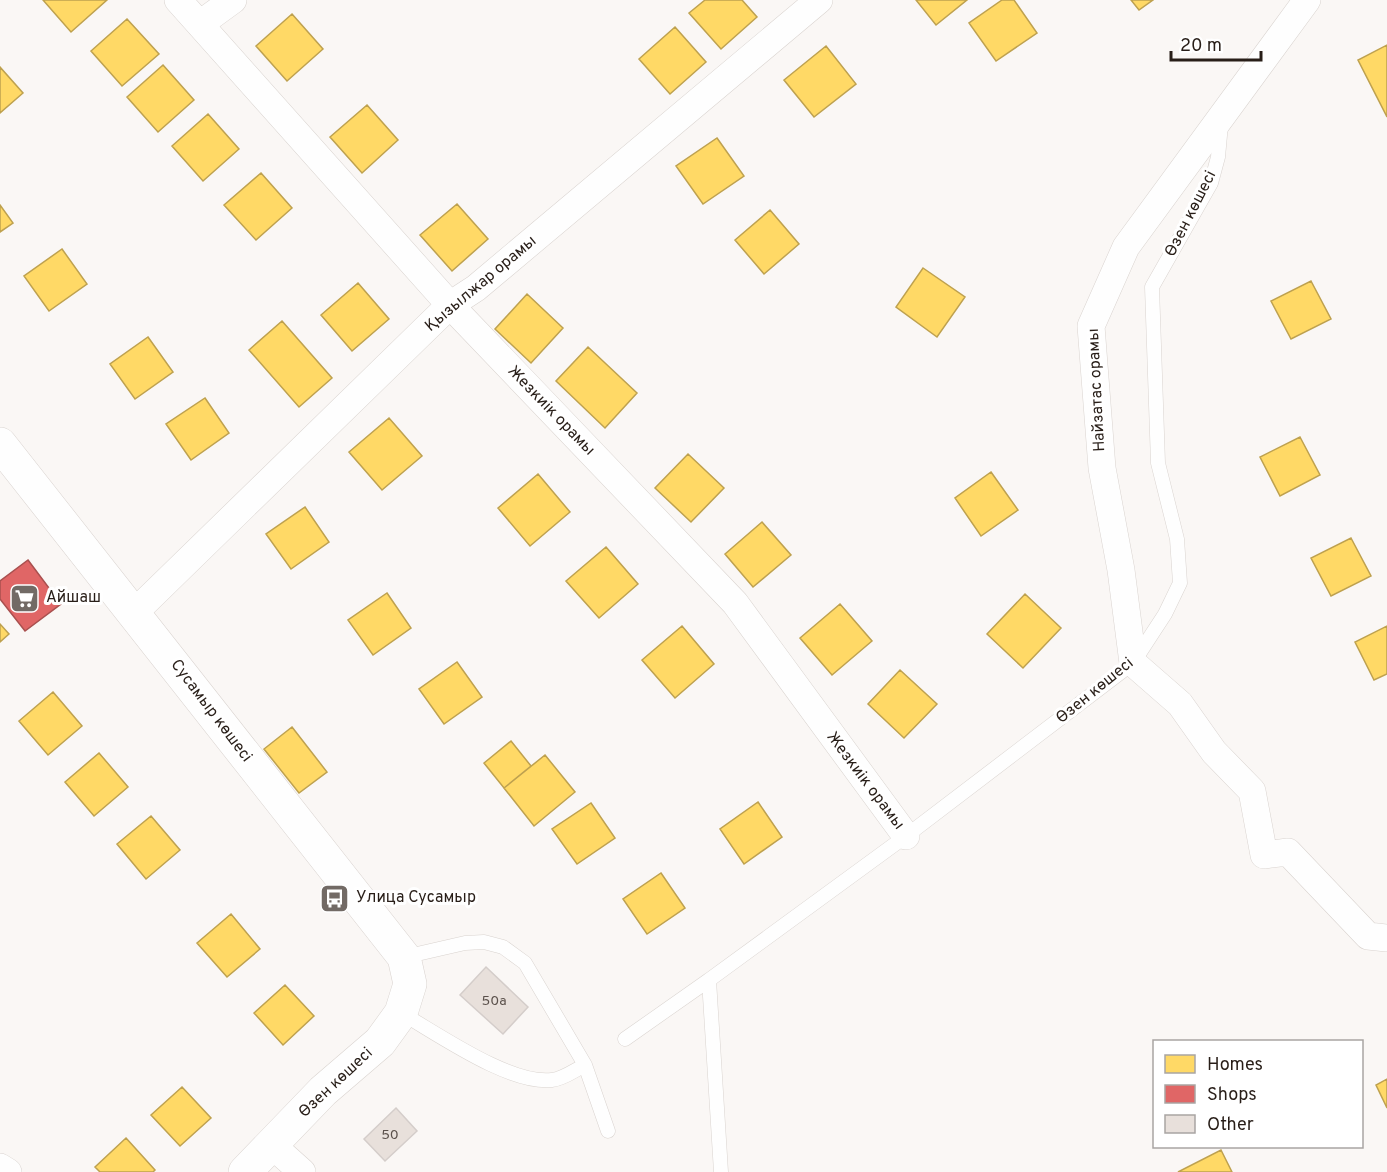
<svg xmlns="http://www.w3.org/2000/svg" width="1387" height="1172" font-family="Overpass,sans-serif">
<rect width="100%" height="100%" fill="#faf7f5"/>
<path fill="#ffd966" stroke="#bea14f" stroke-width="1.5" d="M 43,0 L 107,0 L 71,32 Z
M 705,0 L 742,0 L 757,17 L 721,49 L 689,13 Z
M 916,0 L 967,0 L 936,25 Z
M 1002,0 L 1014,0 L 1037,33 L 996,61 L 969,23 Z
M 1131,0 L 1153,0 L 1139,10 Z
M 292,14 L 323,49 L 287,81 L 256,46 Z
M 127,19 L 159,54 L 122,86 L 91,51 Z
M 675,27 L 706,62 L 670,94 L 639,59 Z
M 1387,45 L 1387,117 L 1358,60 Z
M 826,46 L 856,84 L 814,117 L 784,80 Z
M 163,65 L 194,100 L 158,132 L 127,97 Z
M 0,67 L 23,93 L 0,113 Z
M 367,105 L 398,140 L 362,173 L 330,137 Z
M 208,114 L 239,149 L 203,181 L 172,146 Z
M 717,138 L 744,176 L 703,204 L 676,166 Z
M 261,173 L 292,208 L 256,240 L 224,205 Z
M 457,204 L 488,239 L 452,271 L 420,235 Z
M 0,205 L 13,223 L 0,232 Z
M 770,210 L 799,244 L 764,274 L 735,240 Z
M 62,249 L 87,284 L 49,311 L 24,276 Z
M 923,268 L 965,297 L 937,337 L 896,307 Z
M 1311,281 L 1331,319 L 1291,339 L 1271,301 Z
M 358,283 L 389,319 L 352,351 L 321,315 Z
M 527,294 L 563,328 L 531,363 L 495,329 Z
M 282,321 L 332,378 L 299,407 L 249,350 Z
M 148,337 L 173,372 L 135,399 L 110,364 Z
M 588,347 L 637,393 L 605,428 L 556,381 Z
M 205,398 L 229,433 L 191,460 L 166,424 Z
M 389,418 L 422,456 L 382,490 L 349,452 Z
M 1300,437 L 1320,475 L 1280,496 L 1260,457 Z
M 688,454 L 724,488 L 691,522 L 655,488 Z
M 991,472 L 1018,510 L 981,536 L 955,498 Z
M 538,474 L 570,512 L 530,546 L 498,508 Z
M 305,507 L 329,542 L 291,569 L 266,534 Z
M 762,522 L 791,555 L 753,587 L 725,554 Z
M 1351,538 L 1371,576 L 1331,596 L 1311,558 Z
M 606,547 L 638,584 L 599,618 L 566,581 Z
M 387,593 L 411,628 L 373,655 L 348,620 Z
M 1025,594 L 1061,628 L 1023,668 L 987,634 Z
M 840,604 L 872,641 L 832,675 L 800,638 Z
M 0,624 L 9,634 L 0,642 Z
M 682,626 L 714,664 L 675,698 L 642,660 Z
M 1387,626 L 1387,674 L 1374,680 L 1355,642 Z
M 457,662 L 482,697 L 444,724 L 419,689 Z
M 900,670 L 937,704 L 904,738 L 868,704 Z
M 53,692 L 82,726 L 48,755 L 19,721 Z
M 292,727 L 327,772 L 299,793 L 264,749 Z
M 511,741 L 531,766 L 504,788 L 484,763 Z
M 99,753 L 128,787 L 94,816 L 65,782 Z
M 545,755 L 575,792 L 534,826 L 504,788 Z
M 758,802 L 782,837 L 744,864 L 720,829 Z
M 591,803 L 615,838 L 577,864 L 552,829 Z
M 151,816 L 180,850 L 146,879 L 117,844 Z
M 661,873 L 685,908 L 647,934 L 623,899 Z
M 231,914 L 260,949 L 227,977 L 197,943 Z
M 285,985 L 314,1016 L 283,1045 L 254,1013 Z
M 1387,1079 L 1387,1108 L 1376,1085 Z
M 182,1087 L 211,1118 L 180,1146 L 151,1115 Z
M 126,1138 L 155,1170 L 153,1172 L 100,1172 L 95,1167 Z
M 1221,1150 L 1232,1172 L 1178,1172 Z"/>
<path fill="#e06666" stroke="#a9504f" stroke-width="1.5" d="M 28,560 L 61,604 L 25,631 L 0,599 L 0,581 Z"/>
<path fill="#e8e0db" stroke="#d4cdca" stroke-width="1.5" d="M 486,967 L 528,1007 L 503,1034 L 460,995 Z
M 396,1108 L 417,1131 L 385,1161 L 364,1139 Z"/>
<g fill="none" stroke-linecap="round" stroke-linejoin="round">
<defs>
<path id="service" d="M 404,957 L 465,943 L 484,942 L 503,947 L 525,963 L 585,1065 L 608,1131
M 401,1013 C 438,1034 510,1085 552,1080 C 563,1079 575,1070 585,1065
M 625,1039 L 709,980
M 721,1172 L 709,980 L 906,836 L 1133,663 L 1165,614 L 1180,583 L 1177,539 L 1158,463 L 1152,287 L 1211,183 L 1218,157 L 1221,124"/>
<path id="minor" d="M 178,0 L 450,305 L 735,603 L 906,836
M 1307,0 L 1126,247 L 1091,326 L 1102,468 L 1121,570 L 1133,663 L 1180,704 L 1214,752 L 1252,791 L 1264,855 L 1288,852 L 1368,936 L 1387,938
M 200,24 L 233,0
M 135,612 L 450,305 L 476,288 L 819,0
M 273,1146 L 302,1172
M 0,1167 L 8,1172"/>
<path id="secondary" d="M 0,444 L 404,957 L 410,984 L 401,1013 L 380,1042 L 323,1091 L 245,1172"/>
</defs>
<use href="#service" stroke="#d9d3cf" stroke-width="15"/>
<use href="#minor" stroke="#d9d3cf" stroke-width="28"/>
<use href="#secondary" stroke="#d9d3cf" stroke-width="34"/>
<use href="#service" stroke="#fefefe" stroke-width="14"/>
<use href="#minor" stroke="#fefefe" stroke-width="27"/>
<use href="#secondary" stroke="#fefefe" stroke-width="33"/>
</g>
<defs>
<symbol id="supermarket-square" viewBox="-11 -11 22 22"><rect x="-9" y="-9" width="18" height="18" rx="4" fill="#726a65" stroke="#fff"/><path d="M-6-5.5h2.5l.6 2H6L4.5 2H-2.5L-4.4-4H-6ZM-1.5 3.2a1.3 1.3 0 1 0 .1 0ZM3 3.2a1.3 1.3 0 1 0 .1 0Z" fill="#fff"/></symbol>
<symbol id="bus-square" viewBox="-11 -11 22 22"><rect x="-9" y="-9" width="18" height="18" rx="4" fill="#726a65" stroke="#fff"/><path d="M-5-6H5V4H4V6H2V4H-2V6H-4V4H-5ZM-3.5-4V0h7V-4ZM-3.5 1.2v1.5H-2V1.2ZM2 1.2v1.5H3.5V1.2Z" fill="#fff"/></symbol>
</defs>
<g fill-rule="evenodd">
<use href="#supermarket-square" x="8" y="582" width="33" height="33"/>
<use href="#bus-square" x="318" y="882" width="33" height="33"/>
</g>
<g text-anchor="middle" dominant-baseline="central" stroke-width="6" stroke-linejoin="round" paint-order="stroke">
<g font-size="14" fill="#5a504b">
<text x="494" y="1001">50а</text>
<text x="390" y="1135">50</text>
</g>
<g font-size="16" fill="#281e18" stroke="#fff">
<text transform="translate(1191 214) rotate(-63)">Өзен көшесі</text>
<text transform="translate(481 284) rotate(-40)">Қызылжар орамы</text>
<text transform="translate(1097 390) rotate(-93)">Найзатас орамы</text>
<text transform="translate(551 411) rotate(46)">Жезкиік орамы</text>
<text transform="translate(1095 691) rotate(-39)">Өзен көшесі</text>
<text transform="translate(211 711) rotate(53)">Сусамыр көшесі</text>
<text transform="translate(865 781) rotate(53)">Жезкиік орамы</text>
<text transform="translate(336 1083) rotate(-43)">Өзен көшесі</text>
</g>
<g font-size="16" fill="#281e18" stroke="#fff" text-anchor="start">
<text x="46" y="598">Айшаш</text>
<text x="356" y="898">Улица Сусамыр</text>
</g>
</g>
<rect x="1153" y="1040" width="210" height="108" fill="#ffffff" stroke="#a9a5a3" stroke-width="1.5"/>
<rect x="1165" y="1055" width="30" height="18" fill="#ffd966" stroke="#a9a5a3" stroke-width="1.5"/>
<text x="1207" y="1070" font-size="18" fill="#281e18">Homes</text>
<rect x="1165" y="1085" width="30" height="18" fill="#e06666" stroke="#a9a5a3" stroke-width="1.5"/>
<text x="1207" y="1100" font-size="18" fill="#281e18">Shops</text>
<rect x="1165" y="1115" width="30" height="18" fill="#e8e0db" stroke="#a9a5a3" stroke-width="1.5"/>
<text x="1207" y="1130" font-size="18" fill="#281e18">Other</text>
<path d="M1171 51v9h90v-9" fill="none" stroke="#281e18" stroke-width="3"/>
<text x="1180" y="51" font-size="18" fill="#281e18" stroke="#ffffff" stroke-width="4.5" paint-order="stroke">20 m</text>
</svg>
